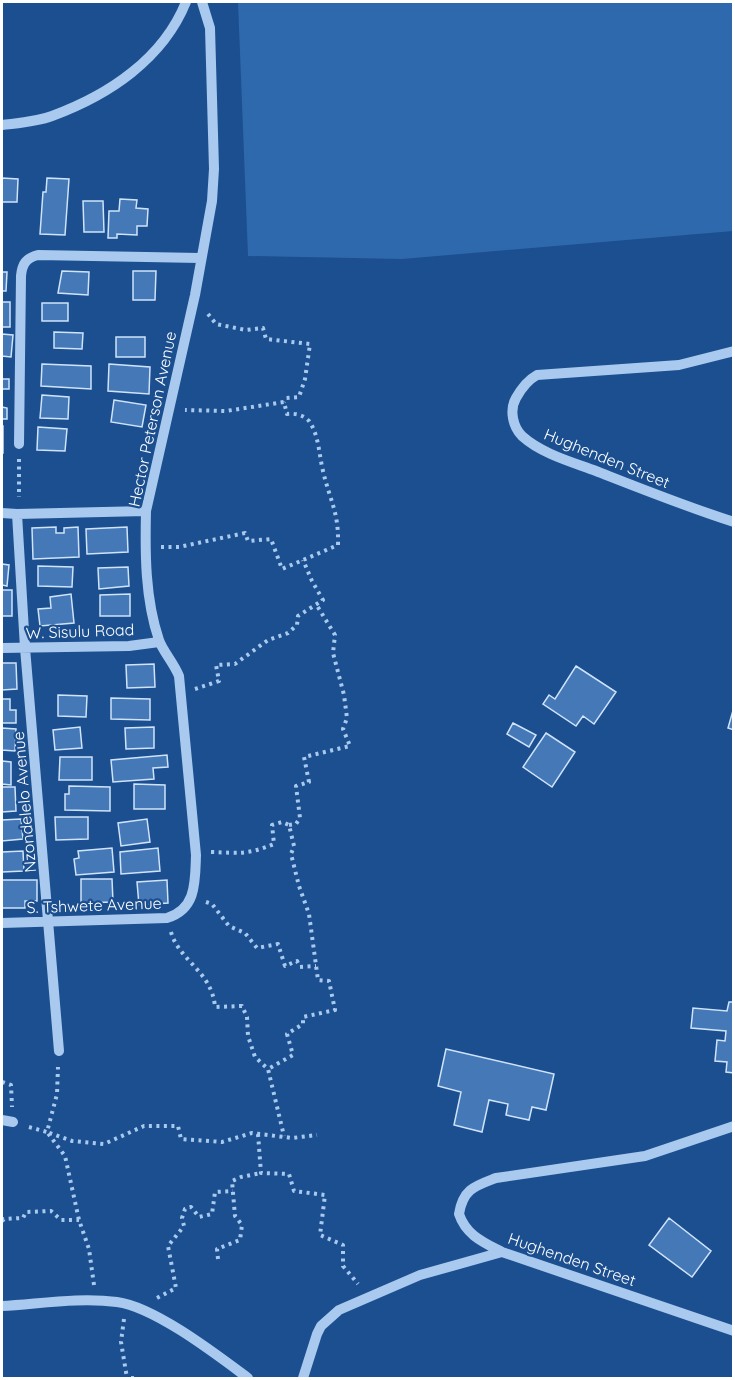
<svg xmlns="http://www.w3.org/2000/svg" width="735" height="1380" font-family="Quicksand,sans-serif">
<rect width="100%" height="100%" fill="#1b4f8f"/>
<path fill="#2e69ad" d="M 238,2 L 733,2 L 733,231 L 402,259 L 248,256 Z"/>
<path fill="#4478b7" stroke="#cfe3fa" stroke-width="1.5" d="M 2,178 L 18,179 L 17,202 L 2,202 Z
M 47,178 L 69,179 L 65,235 L 40,234 L 43,192 L 46,192 Z
M 120,199 L 137,200 L 136,208 L 148,209 L 147,226 L 137,226 L 137,235 L 117,234 L 117,238 L 108,238 L 109,211 L 119,211 Z
M 83,201 L 103,201 L 104,232 L 84,232 Z
M 62,271 L 89,272 L 88,295 L 58,293 Z
M 133,271 L 156,271 L 155,300 L 133,300 Z
M 2,272 L 7,272 L 6,291 L 2,291 Z
M 2,302 L 10,302 L 10,327 L 2,327 Z
M 42,303 L 68,303 L 68,321 L 42,321 Z
M 54,332 L 83,333 L 82,349 L 54,348 Z
M 2,334 L 13,335 L 11,357 L 2,356 Z
M 116,337 L 145,337 L 145,357 L 116,357 Z
M 42,364 L 91,366 L 91,389 L 41,386 Z
M 109,364 L 150,367 L 149,394 L 108,391 Z
M 2,379 L 9,379 L 9,389 L 2,389 Z
M 42,395 L 69,397 L 68,419 L 40,418 Z
M 114,400 L 146,405 L 142,427 L 111,422 Z
M 2,407 L 7,408 L 7,419 L 2,419 Z
M 2,426 L 3,426 L 3,453 L 2,453 Z
M 38,427 L 67,429 L 65,451 L 37,450 Z
M 56,527 L 56,533 L 64,533 L 64,528 L 78,527 L 79,557 L 33,559 L 32,528 Z
M 127,527 L 128,552 L 87,554 L 86,529 Z
M 2,564 L 9,565 L 7,586 L 2,585 Z
M 38,566 L 73,567 L 72,587 L 38,586 Z
M 128,567 L 129,586 L 99,589 L 98,568 Z
M 2,590 L 12,590 L 12,616 L 2,616 Z
M 71,594 L 74,623 L 40,626 L 38,609 L 51,608 L 50,597 Z
M 130,594 L 130,616 L 100,616 L 100,595 Z
M 2,663 L 16,663 L 17,689 L 2,690 Z
M 154,664 L 155,687 L 127,688 L 126,665 Z
M 576,666 L 616,692 L 594,724 L 583,716 L 576,726 L 543,704 L 549,695 L 555,699 Z
M 58,695 L 87,696 L 86,717 L 58,716 Z
M 111,698 L 150,699 L 150,720 L 111,719 Z
M 2,699 L 10,699 L 10,710 L 16,710 L 16,723 L 2,723 Z
M 734,707 L 734,730 L 728,728 Z
M 513,723 L 536,735 L 529,747 L 507,734 Z
M 80,727 L 82,748 L 55,750 L 53,730 Z
M 154,727 L 154,748 L 126,749 L 125,728 Z
M 2,728 L 16,729 L 15,751 L 2,750 Z
M 546,733 L 575,752 L 552,787 L 523,767 Z
M 167,755 L 168,767 L 153,768 L 154,779 L 113,782 L 111,760 Z
M 60,757 L 92,757 L 92,780 L 59,780 Z
M 2,761 L 11,762 L 11,785 L 2,784 Z
M 134,784 L 165,785 L 165,809 L 134,809 Z
M 69,786 L 110,787 L 110,811 L 65,810 L 65,794 L 69,794 Z
M 2,787 L 15,787 L 16,811 L 2,812 Z
M 55,817 L 88,817 L 88,839 L 56,840 Z
M 21,819 L 23,839 L 2,841 L 2,820 Z
M 147,819 L 150,842 L 121,846 L 118,823 Z
M 112,848 L 114,872 L 76,875 L 74,859 L 79,858 L 78,851 Z
M 158,848 L 160,871 L 121,874 L 120,852 Z
M 23,851 L 24,871 L 2,872 L 2,852 Z
M 81,879 L 112,879 L 113,902 L 81,903 Z
M 2,880 L 37,880 L 37,901 L 25,901 L 25,908 L 2,908 Z
M 167,880 L 168,903 L 139,905 L 137,882 Z
M 729,1002 L 734,1002 L 734,1073 L 726,1072 L 727,1062 L 715,1061 L 717,1040 L 725,1041 L 726,1031 L 691,1028 L 693,1008 L 727,1011 Z
M 446,1049 L 554,1074 L 546,1110 L 532,1107 L 529,1120 L 506,1115 L 508,1104 L 489,1100 L 482,1132 L 454,1125 L 461,1092 L 438,1086 Z
M 669,1218 L 711,1251 L 692,1277 L 649,1245 Z"/>
<g fill="none" stroke-linecap="round" stroke-linejoin="round">
<path stroke="#a9c9ee" stroke-width="4" stroke-dasharray="3 4.5" stroke-linecap="butt" d="M 208,314 L 216,324 L 246,330 L 263,328 L 266,339 L 310,344 L 305,379 L 299,397 L 286,398 L 284,402
M 19,459 L 19,497
M 161,547 L 179,547 L 245,533 L 248,541 L 271,539 L 282,569 L 338,545 C 339,512 330,501 323,471 C 319,455 319,435 309,421 C 304,415 295,413 287,414 L 284,402 L 226,411 L 185,410
M 195,689 L 219,681 L 216,665 L 235,664 L 268,640 L 288,633 L 297,625 L 298,616 L 323,600 L 312,581 L 303,560
M 289,825 L 296,824 L 300,818 L 296,786 L 309,782 L 304,757 L 350,746 L 343,729 L 347,718 L 344,695 L 333,653 L 335,635 L 316,604
M 211,852 C 239,853 247,855 274,844 L 272,825 L 282,822 L 289,825 L 294,846 L 291,854 L 299,886 L 309,914 L 318,980 L 329,981 L 335,1010 L 303,1017 L 303,1024 L 287,1034 L 293,1055 L 268,1069
M 206,902 L 212,904 L 229,926 L 245,933 L 257,948 L 278,944 L 285,966 L 297,961 L 300,967 L 316,966
M 171,932 C 179,961 212,971 215,1007 L 242,1006 L 247,1017 L 248,1036 L 255,1057 L 268,1069 L 284,1136
M 2,1082 L 11,1085 L 12,1107
M 29,1127 L 47,1132 L 57,1094 L 58,1067
M 258,1134 L 261,1173 L 289,1174 L 294,1191 L 325,1195 L 320,1235 L 343,1245 L 343,1266 L 358,1284
M 2,1221 L 4,1219 L 23,1218 L 26,1212 L 51,1211 L 61,1220 L 79,1220
M 218,1259 L 217,1249 L 240,1240 L 242,1225 L 235,1216 L 232,1181 L 241,1177 L 261,1173
M 94,1285 L 89,1249 L 79,1220 L 65,1156 L 47,1132 L 72,1141 L 104,1144 L 144,1126 L 178,1126 L 181,1139 L 222,1142 L 252,1133 L 292,1138 L 317,1135
M 157,1298 L 176,1288 L 168,1246 L 184,1226 L 182,1218 L 185,1209 L 191,1207 L 199,1217 L 212,1214 L 215,1192 L 233,1191
M 124,1319 L 121,1342 L 127,1378
M 131,1378 L 137,1378"/>
<path stroke="#a9c9ee" stroke-width="10" d="M 2,125 C 18,123 36,122 52,116 C 109,95 163,59 186,2
M 734,351 L 679,365 L 537,375 C 528,380 521,389 516,398 C 509,410 513,427 522,436 C 542,454 572,462 596,471 C 642,489 687,507 734,522
M 19,444 L 21,276 C 22,264 26,258 38,255 L 200,258
M 2,513 L 17,514 L 146,511
M 17,514 L 25,648 L 59,1051
M 2,648 L 129,646 L 159,642
M 2,923 L 167,918 C 197,909 195,881 196,855 L 179,676 C 174,663 162,650 159,640 C 145,599 145,553 146,511 L 195,295 L 212,201 L 214,169 L 210,28 L 202,2
M 2,1120 L 13,1122
M 734,1126 L 645,1156 L 496,1178 C 475,1186 463,1189 459,1214 C 466,1235 483,1242 502,1252 L 734,1331
M 2,1306 C 39,1304 79,1297 117,1302 C 155,1307 217,1355 248,1378
M 303,1378 L 317,1334 L 321,1326 L 339,1310 L 420,1275 L 502,1252"/>
</g>
<g text-anchor="middle" dominant-baseline="central" stroke-width="4.5" stroke-linejoin="round" paint-order="stroke">
<g font-size="16" fill="#fff" stroke="#1b4f8f">
<text transform="translate(152 419) rotate(-78)">Hector Peterson Avenue</text>
<text transform="translate(607 458) rotate(22)">Hughenden Street</text>
<text transform="translate(80 631) rotate(-2)">W. Sisulu Road</text>
<text transform="translate(24 802) rotate(-95)">Nzondelelo Avenue</text>
<text transform="translate(94 905) rotate(-2)">S. Tshwete Avenue</text>
<text transform="translate(572 1259) rotate(19)">Hughenden Street</text>
</g>
</g>
<rect width="735" height="1380" fill="none" stroke="#ffffff" stroke-width="6"/>
</svg>
